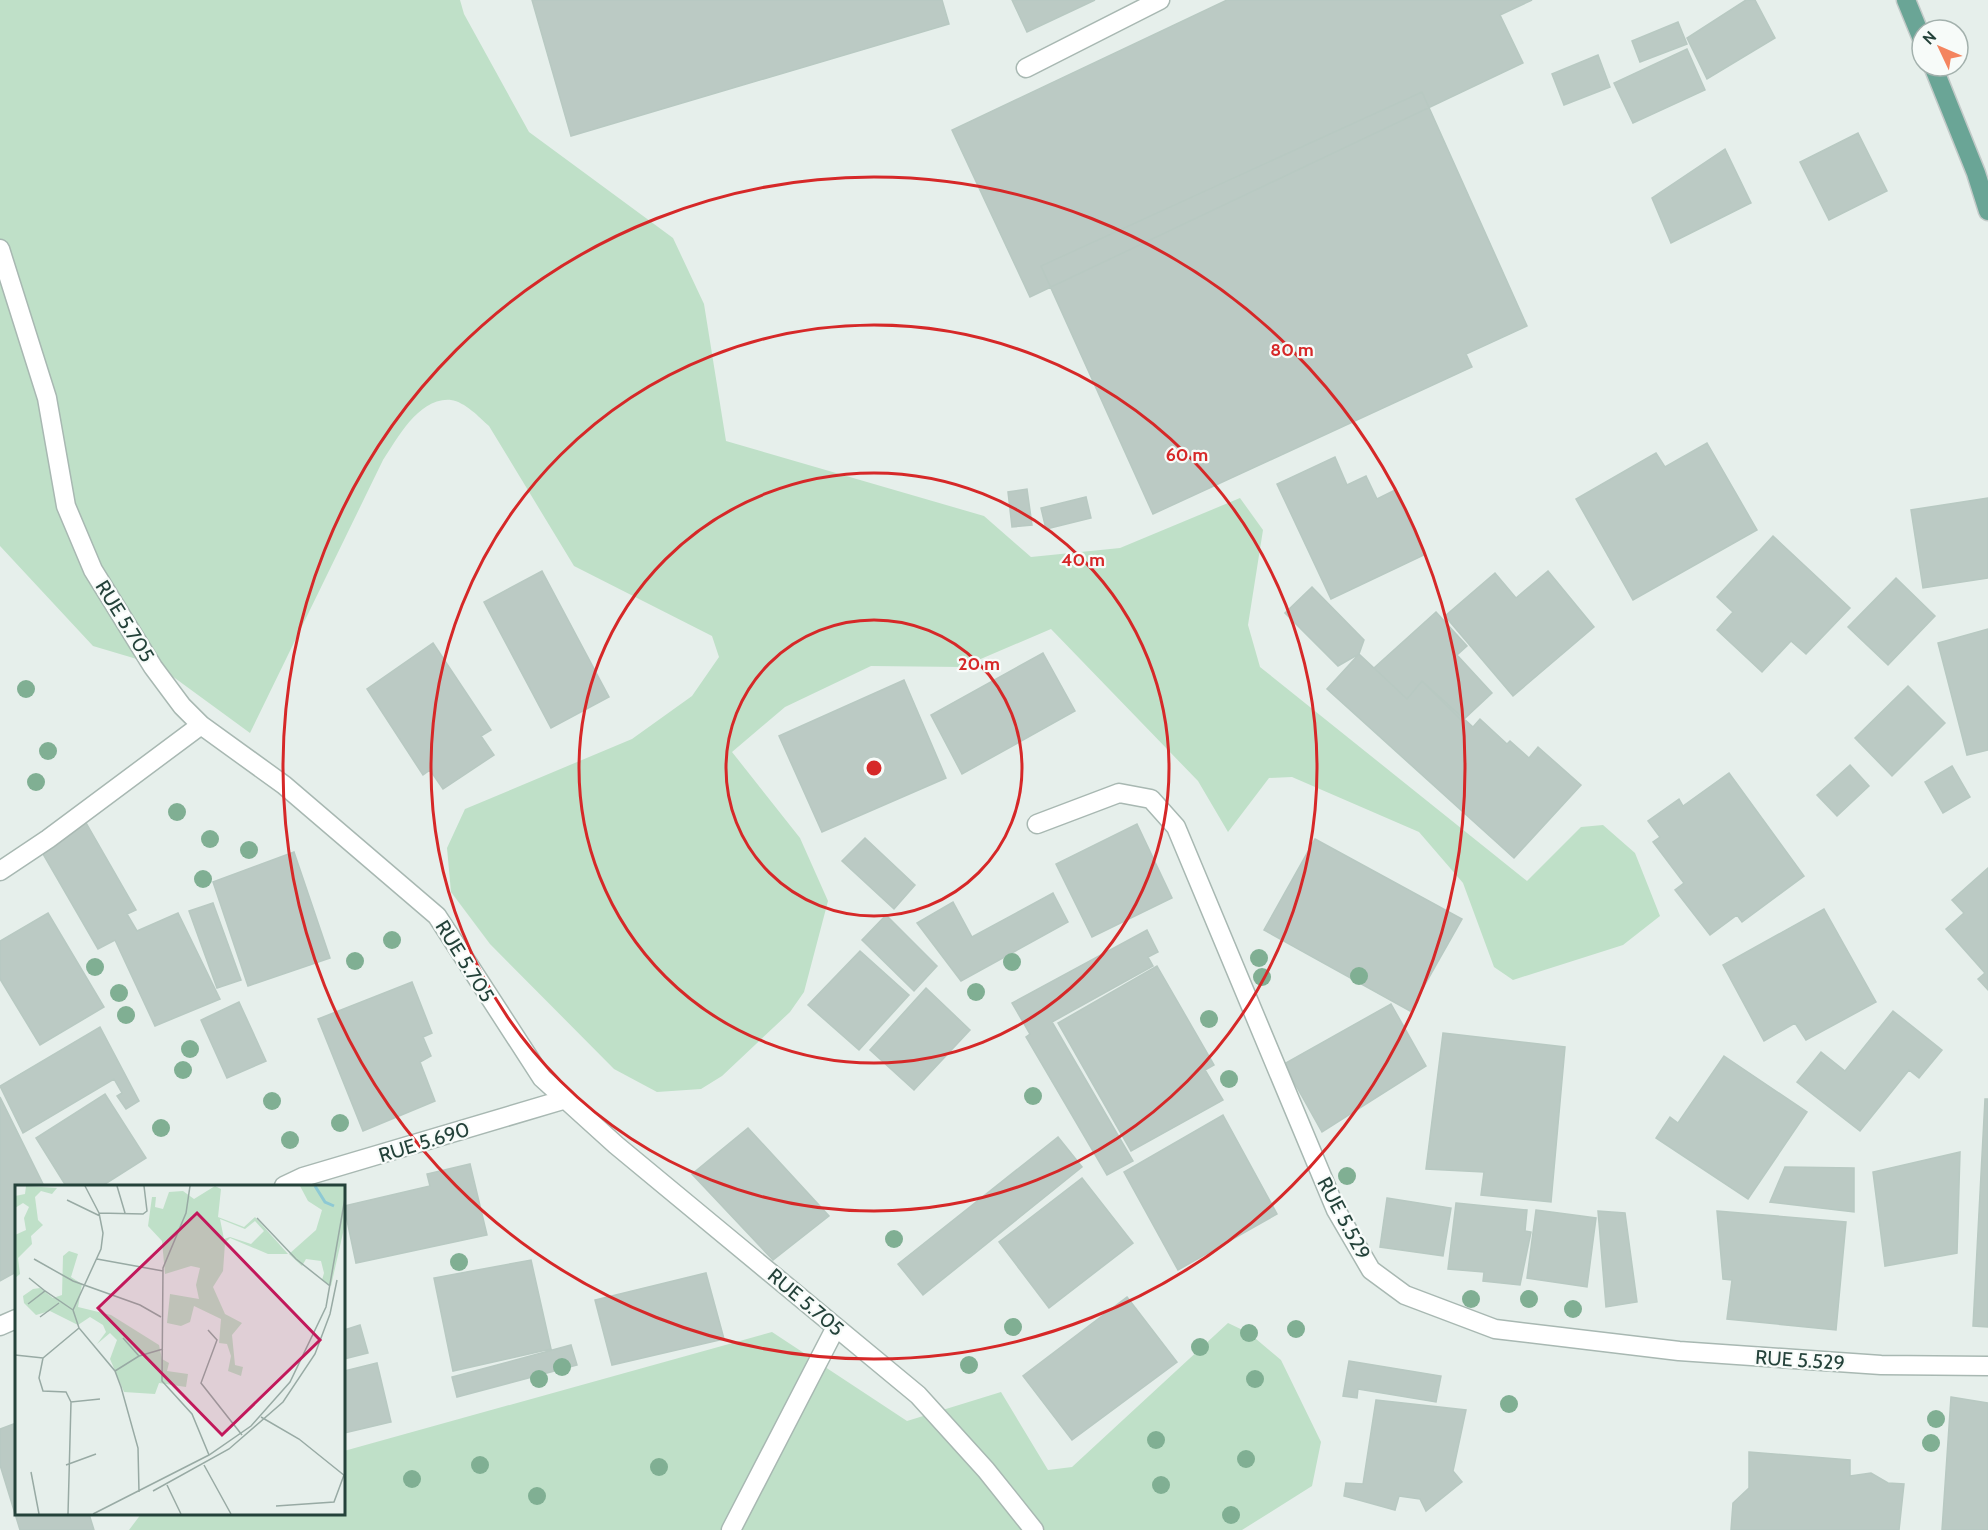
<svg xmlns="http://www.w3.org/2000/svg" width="1988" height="1530" font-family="Cabin,sans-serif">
<rect width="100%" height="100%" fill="#e6efeb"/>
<path fill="#bfe0c8" d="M 0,0 L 460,0 L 464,14 L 529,132 L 673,238 L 704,304 L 726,441 L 984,516 L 1031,557 L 1120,548 L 1240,498 L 1263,530 L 1248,625 L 1260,667 L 1527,881 L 1581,827 L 1603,825 L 1635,853 L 1660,916 L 1623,945 L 1513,980 L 1494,967 L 1463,883 L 1419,832 L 1292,777 L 1269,778 L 1228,832 L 1198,781 L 1051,629 L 962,667 L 871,666 L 785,707 L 732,752 L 800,838 L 828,901 L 804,992 L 790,1012 L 722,1076 L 701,1089 L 657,1092 L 614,1069 L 490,944 L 451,892 L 447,848 L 465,809 L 632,739 L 692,696 L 719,657 L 712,636 L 574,566 L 489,426 C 479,417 465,402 451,400 C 419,397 398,438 383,460 L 250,733 L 157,665 L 93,646 L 0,546 Z
M 1228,1323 L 1249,1333 L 1281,1360 L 1321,1442 L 1312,1486 L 1242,1530 L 129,1530 L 141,1514 L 344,1514 L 344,1451 L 772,1332 L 907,1421 L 1001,1392 L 1048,1470 L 1072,1467 Z"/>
<path fill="#bbcac4" stroke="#b8c9c2" stroke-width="1.5" d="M 532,0 L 942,0 L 949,24 L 571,136 Z
M 1012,0 L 1095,0 L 1027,32 Z
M 1227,0 L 1532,0 L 1500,15 L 1523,63 L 1030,297 L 952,130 Z
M 1746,0 L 1755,0 L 1775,38 L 1707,79 L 1687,38 Z
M 1678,22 L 1687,44 L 1640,62 L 1632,41 Z
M 1687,49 L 1705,90 L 1633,123 L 1614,83 Z
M 1598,55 L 1610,87 L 1564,105 L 1552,74 Z
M 1422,92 L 1527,326 L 1466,354 L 1472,367 L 1153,514 L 1041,266 Z
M 1858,133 L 1887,191 L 1829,220 L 1800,162 Z
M 1725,149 L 1751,203 L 1671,243 L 1652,198 Z
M 1707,443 L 1757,530 L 1633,600 L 1576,499 L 1656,453 L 1665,467 Z
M 1335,457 L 1347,485 L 1366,476 L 1377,499 L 1395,490 L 1424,555 L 1331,599 L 1277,484 Z
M 1027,489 L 1032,525 L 1012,527 L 1008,492 Z
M 1086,497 L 1091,518 L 1046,529 L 1041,508 Z
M 1988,498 L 1988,578 L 1923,588 L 1911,510 Z
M 1773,536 L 1850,608 L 1806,654 L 1791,641 L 1762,672 L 1717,630 L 1733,612 L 1717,597 Z
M 542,571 L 609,697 L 551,728 L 484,602 Z
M 1548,571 L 1594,627 L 1513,696 L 1445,616 L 1495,573 L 1516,598 Z
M 1896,578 L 1935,616 L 1888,665 L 1848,627 Z
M 1312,587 L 1364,640 L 1359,654 L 1338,666 L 1285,613 Z
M 1436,612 L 1467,646 L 1457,655 L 1492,693 L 1462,721 L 1422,681 L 1407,699 L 1374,668 Z
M 1988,629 L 1988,750 L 1967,755 L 1938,643 Z
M 433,643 L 491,730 L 481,736 L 494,755 L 443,789 L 430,770 L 423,775 L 367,689 Z
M 1043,653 L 1075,711 L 962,774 L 931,715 Z
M 1359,654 L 1407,699 L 1422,681 L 1473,727 L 1480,719 L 1507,744 L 1510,741 L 1529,758 L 1538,747 L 1581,785 L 1514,858 L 1327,689 Z
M 904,680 L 946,778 L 822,832 L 779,736 Z
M 1908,686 L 1945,723 L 1892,776 L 1855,738 Z
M 1850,765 L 1869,786 L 1837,816 L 1817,795 Z
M 1952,766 L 1970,797 L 1943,813 L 1925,782 Z
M 1729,773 L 1804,876 L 1742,922 L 1737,915 L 1710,935 L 1675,890 L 1684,883 L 1653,842 L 1660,837 L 1648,821 L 1679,799 L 1683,806 Z
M 85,821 L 136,910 L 127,914 L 137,931 L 178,913 L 220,999 L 155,1026 L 115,940 L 98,949 L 39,847 Z
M 1137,824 L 1172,898 L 1092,937 L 1056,864 Z
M 865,838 L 915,885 L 894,909 L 842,861 Z
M 1315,839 L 1462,919 L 1410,1011 L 1264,930 Z
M 294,852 L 330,958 L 248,986 L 213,882 Z
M 1988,868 L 1988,990 L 1978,979 L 1985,973 L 1946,929 L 1964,913 L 1952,900 Z
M 1053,893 L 1068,922 L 961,981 L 917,923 L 953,902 L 972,937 Z
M 213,903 L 241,980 L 217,988 L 189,911 Z
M 1824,909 L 1876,1002 L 1806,1040 L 1795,1023 L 1764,1041 L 1723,965 Z
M 48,913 L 104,1007 L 40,1045 L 0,979 L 0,941 Z
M 886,915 L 937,966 L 914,991 L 862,940 Z
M 1147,930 L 1158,952 L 1148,957 L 1153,966 L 1052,1022 L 1133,1161 L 1107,1175 L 1026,1037 L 1030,1034 L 1012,1003 Z
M 860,951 L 909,995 L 859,1050 L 808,1005 Z
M 1157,966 L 1214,1065 L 1205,1070 L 1223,1100 L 1131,1151 L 1058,1023 Z
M 412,982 L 432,1033 L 423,1037 L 431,1056 L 420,1062 L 435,1101 L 363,1131 L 318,1019 Z
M 926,988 L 970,1030 L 914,1090 L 870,1050 Z
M 239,1002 L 266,1061 L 227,1078 L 201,1020 Z
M 1391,1004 L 1426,1066 L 1322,1132 L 1284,1064 Z
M 1893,1011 L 1942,1050 L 1919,1078 L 1909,1070 L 1860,1131 L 1797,1082 L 1821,1052 L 1845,1071 Z
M 100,1027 L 139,1101 L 126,1109 L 117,1096 L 122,1093 L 114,1079 L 23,1133 L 0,1086 Z
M 1443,1033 L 1565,1047 L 1551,1202 L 1481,1195 L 1484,1172 L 1426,1169 Z
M 1724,1056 L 1807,1112 L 1748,1199 L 1656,1138 L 1670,1117 L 1678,1123 Z
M 105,1094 L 146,1158 L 102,1186 L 66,1186 L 36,1138 Z
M 0,1097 L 44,1186 L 16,1186 L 16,1272 L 0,1281 Z
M 1985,1099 L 1988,1099 L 1988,1327 L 1973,1326 Z
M 1223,1115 L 1277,1214 L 1178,1270 L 1124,1172 Z
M 748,1128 L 829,1216 L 773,1260 L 692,1174 Z
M 1058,1137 L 1082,1167 L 923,1295 L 898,1264 Z
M 1960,1152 L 1957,1253 L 1885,1266 L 1873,1172 Z
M 470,1164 L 487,1235 L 356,1263 L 344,1206 L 430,1186 L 427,1174 Z
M 1785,1167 L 1854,1168 L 1854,1212 L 1770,1202 Z
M 1082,1178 L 1133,1243 L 1049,1308 L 999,1242 Z
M 1387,1198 L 1451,1208 L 1443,1256 L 1380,1247 Z
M 1456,1203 L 1527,1210 L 1525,1231 L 1531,1232 L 1520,1285 L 1483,1281 L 1484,1272 L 1448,1269 Z
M 1536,1210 L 1596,1218 L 1587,1287 L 1527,1278 Z
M 1598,1211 L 1625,1213 L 1637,1302 L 1606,1307 Z
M 1717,1211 L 1846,1222 L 1836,1330 L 1727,1319 L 1732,1280 L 1723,1279 Z
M 531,1260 L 551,1349 L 453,1371 L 434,1278 Z
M 706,1273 L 724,1339 L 612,1365 L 595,1300 Z
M 1127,1297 L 1177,1362 L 1072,1440 L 1023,1376 Z
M 360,1325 L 368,1353 L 344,1359 L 344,1330 Z
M 571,1345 L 577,1365 L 457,1397 L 452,1377 Z
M 1349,1361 L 1441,1376 L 1436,1402 L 1358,1389 L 1357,1398 L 1343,1396 Z
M 377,1363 L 391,1422 L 344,1433 L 344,1371 Z
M 1951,1397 L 1988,1403 L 1988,1530 L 1942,1530 Z
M 1376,1400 L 1466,1410 L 1453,1471 L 1462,1482 L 1426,1511 L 1420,1499 L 1399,1496 L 1395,1510 L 1344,1496 L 1346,1483 L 1363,1484 Z
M 16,1423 L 16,1514 L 89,1514 L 94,1530 L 20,1530 L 0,1465 L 0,1429 Z
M 1749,1452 L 1850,1460 L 1850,1476 L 1871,1473 L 1888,1483 L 1904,1484 L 1899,1530 L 1731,1530 L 1733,1503 L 1749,1488 Z"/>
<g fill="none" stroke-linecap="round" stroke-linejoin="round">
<defs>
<path id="minor" d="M 1026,68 L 1160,0
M 0,249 L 47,398 L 66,506 L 93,570 L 153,667 L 182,706 L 201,725 L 284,785 L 437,916 L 542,1078 L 616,1145 L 918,1395 L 986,1470 L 1034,1530
M 1037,824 L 1119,793 L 1151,799 L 1176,827 L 1336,1210 L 1371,1270 L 1405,1295 L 1495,1329 L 1679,1351 L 1881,1365 L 1988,1366
M 0,871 L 48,839 L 201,725
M 284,1186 L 303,1177 L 566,1099
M 0,1326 L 16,1319
M 731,1530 L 836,1327"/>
<path id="major" d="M 1906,0 L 1922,39
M 1933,66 L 1976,173 L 1988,211"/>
</defs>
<use href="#minor" stroke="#a8b8b2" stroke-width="21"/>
<use href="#major" stroke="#c2cac8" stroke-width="21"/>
<use href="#minor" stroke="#fff" stroke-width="18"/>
<use href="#major" stroke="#6aa596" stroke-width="18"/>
</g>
<g fill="#80af93">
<circle cx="26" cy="689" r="9"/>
<circle cx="48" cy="751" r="9"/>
<circle cx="36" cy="782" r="9"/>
<circle cx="177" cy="812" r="9"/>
<circle cx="210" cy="839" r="9"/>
<circle cx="249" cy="850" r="9"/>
<circle cx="203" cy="879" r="9"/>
<circle cx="392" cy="940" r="9"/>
<circle cx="1259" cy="958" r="9"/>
<circle cx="355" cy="961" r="9"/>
<circle cx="1012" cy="962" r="9"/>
<circle cx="95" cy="967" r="9"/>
<circle cx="1359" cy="976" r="9"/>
<circle cx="1262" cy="977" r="9"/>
<circle cx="976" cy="992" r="9"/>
<circle cx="119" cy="993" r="9"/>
<circle cx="126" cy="1015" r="9"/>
<circle cx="1209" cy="1019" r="9"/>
<circle cx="190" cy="1049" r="9"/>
<circle cx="183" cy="1070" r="9"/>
<circle cx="1229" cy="1079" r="9"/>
<circle cx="1033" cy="1096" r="9"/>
<circle cx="272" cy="1101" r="9"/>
<circle cx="340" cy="1123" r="9"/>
<circle cx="161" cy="1128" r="9"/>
<circle cx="290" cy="1140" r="9"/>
<circle cx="1347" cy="1176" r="9"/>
<circle cx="894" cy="1239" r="9"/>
<circle cx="459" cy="1262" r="9"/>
<circle cx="1471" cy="1299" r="9"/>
<circle cx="1529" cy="1299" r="9"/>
<circle cx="1573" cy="1309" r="9"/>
<circle cx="1013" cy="1327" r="9"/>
<circle cx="1296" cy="1329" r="9"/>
<circle cx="1249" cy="1333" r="9"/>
<circle cx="1200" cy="1347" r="9"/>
<circle cx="969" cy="1365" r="9"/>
<circle cx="562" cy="1367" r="9"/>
<circle cx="539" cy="1379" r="9"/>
<circle cx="1255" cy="1379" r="9"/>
<circle cx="1509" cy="1404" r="9"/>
<circle cx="1936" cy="1419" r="9"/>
<circle cx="1156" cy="1440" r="9"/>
<circle cx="1931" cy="1443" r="9"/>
<circle cx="1246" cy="1459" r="9"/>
<circle cx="480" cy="1465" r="9"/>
<circle cx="659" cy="1467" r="9"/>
<circle cx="412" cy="1479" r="9"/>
<circle cx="1161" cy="1485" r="9"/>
<circle cx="537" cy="1496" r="9"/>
<circle cx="1231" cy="1515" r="9"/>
</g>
<g fill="none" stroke="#d62828" stroke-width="3">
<circle cx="874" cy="768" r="148"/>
<circle cx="874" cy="768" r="295"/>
<circle cx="874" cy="768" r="443"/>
<circle cx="874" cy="768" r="591"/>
</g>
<g text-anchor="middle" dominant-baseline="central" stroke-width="4.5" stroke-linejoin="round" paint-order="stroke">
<g font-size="20" fill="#24423a" stroke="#f7fbf9">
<text transform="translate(125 621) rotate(58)">RUE 5.705</text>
<text transform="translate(465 961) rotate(58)">RUE 5.705</text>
<text transform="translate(424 1142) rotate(-17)">RUE 5.690</text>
<text transform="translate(1344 1218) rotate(62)">RUE 5.529</text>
<text transform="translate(806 1302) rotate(40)">RUE 5.705</text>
<text transform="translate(1800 1360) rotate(4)">RUE 5.529</text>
</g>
</g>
<g transform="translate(15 1185)">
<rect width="330" height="330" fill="#e6efeb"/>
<path d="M 11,1 L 42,3 L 37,9 L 26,6 L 20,12 L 23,35 L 28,40 L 16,51 L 17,59 L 3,73 L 5,89 L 0,93 L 0,50 L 11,45 L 9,33 L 14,22 L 8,18 L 0,23 L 0,11 L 10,9 ZM 200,1 L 206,4 L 203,32 L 229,42 L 240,32 L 273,69 L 253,69 L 215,53 L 210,58 L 208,86 L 198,102 L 210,129 L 227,138 L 217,150 L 220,180 L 228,182 L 226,191 L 213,186 L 216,171 L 212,159 L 204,158 L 206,134 L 179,121 L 175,137 L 166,141 L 152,138 L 155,109 L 184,114 L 181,100 L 185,83 L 176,81 L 150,89 L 147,56 L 133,41 L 137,12 L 141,12 L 140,22 L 148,24 L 154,7 L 168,6 L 179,14 ZM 205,34 L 230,44 L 240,36 L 249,46 L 236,59 L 215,52 L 209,54 ZM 285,1 L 330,1 L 330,39 L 316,101 L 307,95 L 309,88 L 306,76 L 291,74 L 287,81 L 274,69 L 301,45 L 307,25 L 293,16 ZM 54,66 L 63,69 L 56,92 L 67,99 L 63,122 L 96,130 L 144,160 L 147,174 L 154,178 L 152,186 L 173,189 L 171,202 L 144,198 L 140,209 L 109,207 L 95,174 L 102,155 L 95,148 L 82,159 L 91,147 L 88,140 L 75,132 L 63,140 L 35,126 L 21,130 L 9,118 L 8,111 L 18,104 L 25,103 L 38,113 L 47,110 L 48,71 Z" fill="#bfe0c8" fill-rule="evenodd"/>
<path fill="none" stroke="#8ec9d4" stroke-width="3" d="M 300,1 L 310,17 L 319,21"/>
<path fill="none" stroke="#98aaa4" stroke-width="1.5" d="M 70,1 L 84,28M 102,1 L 110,28M 175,1 L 171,28 L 148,83 L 147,196 L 177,229 L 194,270M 52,15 L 85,31M 242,33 L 281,74 L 315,101M 19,74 L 58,96 L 125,120 L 146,132M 82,74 L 148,86M 14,93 L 30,106M 13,119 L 30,106 L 58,125M 25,132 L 44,118M 193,145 L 202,155 L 186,198 L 227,250M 108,153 L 124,171M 0,170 L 28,173 L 64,143M 28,173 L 24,193 L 28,206 L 51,207 L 56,217 L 85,214M 100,186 L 124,171 L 148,164M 246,232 L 284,254 L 330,291M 51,280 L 81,269M 189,280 L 216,329M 16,287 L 24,329M 152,300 L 166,329M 138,306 L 214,264 L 268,217 L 300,169 L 315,129 L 322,95M 124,307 L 123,263 L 106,202 L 100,186 L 64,143 L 58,125 L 86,64 L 88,48 L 84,28 L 128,29 L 132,26 L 129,1M 261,321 L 319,317 L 329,290M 53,329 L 56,217M 78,329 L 194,270 L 236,241 L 275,197 L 311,122 L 330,13"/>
<path fill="#c2185b" fill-opacity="0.15" stroke="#c2185b" stroke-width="3" d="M 182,28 L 305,155 L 207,250 L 83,123 Z"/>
<rect width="330" height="330" fill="none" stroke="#24423a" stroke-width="3"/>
</g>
<circle cx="874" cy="768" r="9" fill="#d62828" stroke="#f7fbf9" stroke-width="3"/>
<g font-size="18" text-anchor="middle" font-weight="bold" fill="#d62828" stroke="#f7fbf9" stroke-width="4.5" stroke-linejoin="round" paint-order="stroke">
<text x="1292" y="356">80 m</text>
<text x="1187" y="461">60 m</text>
<text x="1083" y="566">40 m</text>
<text x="979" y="670">20 m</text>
</g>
<g transform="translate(1940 48) rotate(314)"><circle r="28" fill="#f7fbf9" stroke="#a3b1ad" stroke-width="1.5"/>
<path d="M0-4.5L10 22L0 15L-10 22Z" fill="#f4845f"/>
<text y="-9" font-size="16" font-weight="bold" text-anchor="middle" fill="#24423a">N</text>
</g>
</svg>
